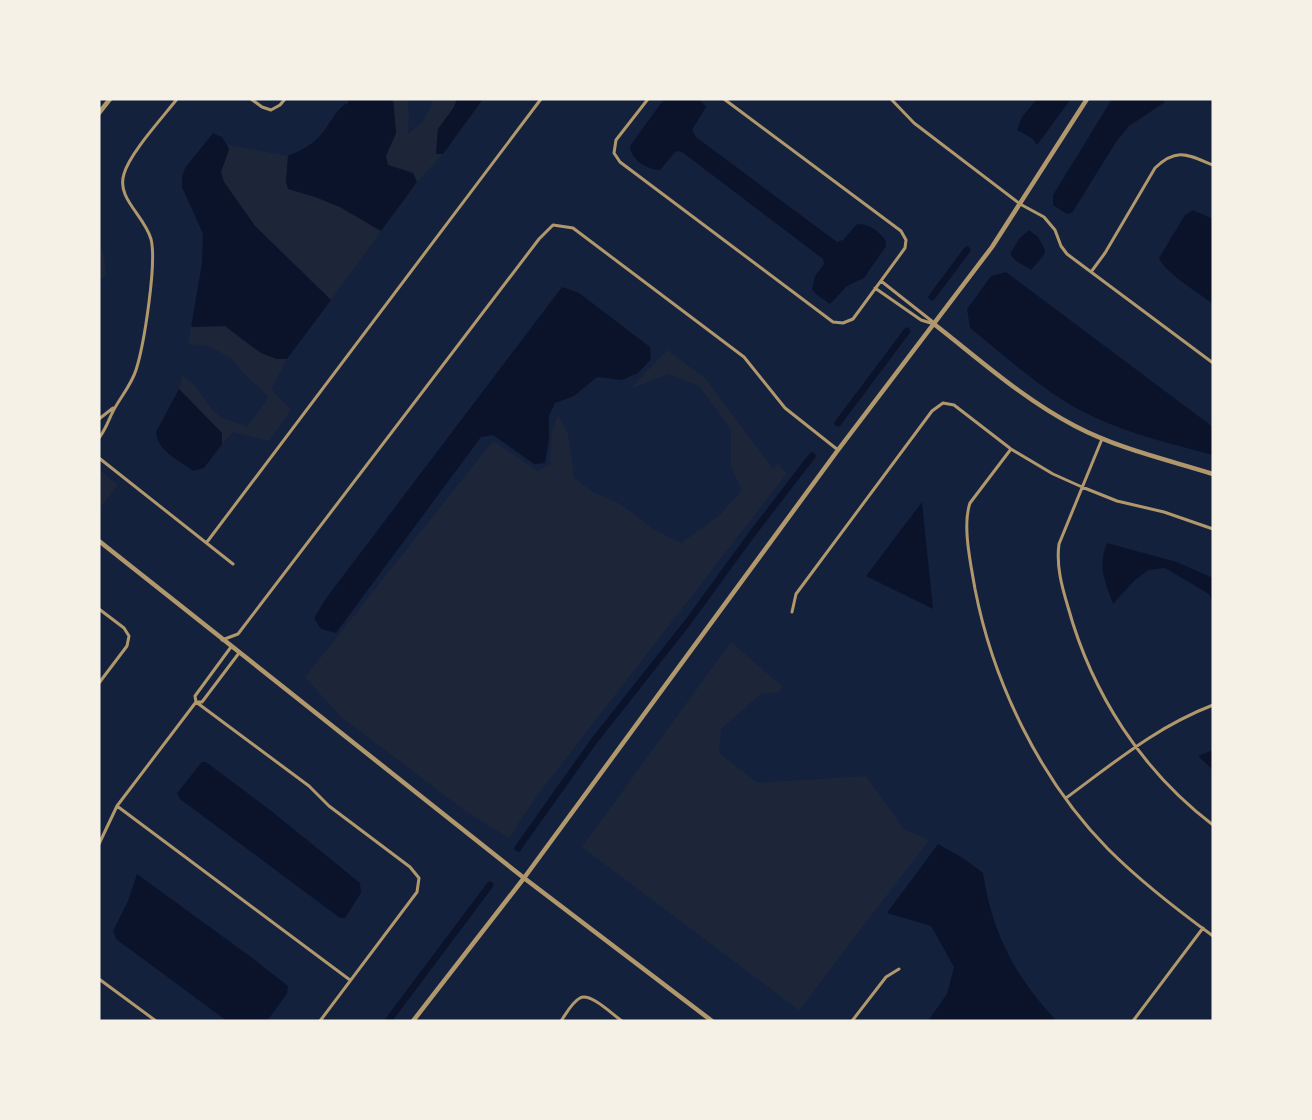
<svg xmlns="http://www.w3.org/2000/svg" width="1312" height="1120" font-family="'Golos Text',sans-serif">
<rect width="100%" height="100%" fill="#14213d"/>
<path fill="#1d2539" d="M 393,99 L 407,99 L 409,112 L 408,134 L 423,122 L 434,99 L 457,99 L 454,107 L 438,129 L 436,154 L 443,154 L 417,182 L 413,173 L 388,165 L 386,156 L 396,133 Z
M 227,145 L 288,156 L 286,182 L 340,207 L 381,231 L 331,300 L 255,226 L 224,182 L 221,173 L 229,149 Z
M 99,242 L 104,255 L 106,276 L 99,279 Z
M 225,326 C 243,340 262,359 287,359 L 271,389 L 291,410 L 269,441 L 233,432 L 222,444 L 222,433 L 179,389 L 182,375 L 194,384 L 212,410 L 221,417 L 247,427 L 269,397 L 242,372 L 233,360 L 222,353 L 207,346 L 188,344 L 191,327 Z
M 667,350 L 706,379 L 773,469 L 778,464 L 787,473 L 536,797 L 509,838 L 465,811 L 339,715 L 305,677 L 493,441 L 538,471 L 550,465 L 552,431 L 558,415 L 568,434 L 574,478 L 593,492 L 620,504 L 653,529 L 681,543 L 720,515 L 742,490 L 731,467 L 731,429 L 699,386 L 669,374 L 630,389 Z
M 99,470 L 118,485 L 99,509 Z
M 731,642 L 783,687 L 779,692 L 761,694 L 721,729 L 719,753 L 758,783 L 866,776 L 904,829 L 929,840 L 799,1010 L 582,847 Z"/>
<path fill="#0b132b" d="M 348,99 L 393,99 L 396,133 L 386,156 L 388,165 L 413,173 L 417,182 L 381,231 L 340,207 L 315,197 L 288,189 L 286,182 L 288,156 C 302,150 314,144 323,132 C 331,123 337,107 348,103 Z
M 457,99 L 483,99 L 443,154 L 436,154 L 438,129 L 454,107 Z
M 664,99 L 699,99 L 706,107 L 692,130 L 696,137 L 837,242 L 843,240 L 857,224 C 870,224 879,231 886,241 L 886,246 L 864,278 L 847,286 L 830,304 L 817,295 L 812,289 L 815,276 L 824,264 L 823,259 L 682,152 L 676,151 L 660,170 C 647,170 630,159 630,146 Z
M 1037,99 L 1071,99 L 1037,145 L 1033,139 L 1017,130 L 1022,117 Z
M 1112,99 L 1162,99 L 1165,102 L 1129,126 L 1116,142 L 1072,213 L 1067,214 L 1053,205 L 1053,195 Z
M 213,133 L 222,137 L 229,149 L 221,172 L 224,182 L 255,226 L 331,300 L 287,359 L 277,359 L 261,353 L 225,326 L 191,327 L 202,263 L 203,234 L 182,187 L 182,177 L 185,168 Z
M 1193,210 L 1213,219 L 1213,304 C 1199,293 1165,273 1159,258 L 1185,215 Z
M 1029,230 L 1038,237 L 1045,250 L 1044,255 L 1031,270 L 1015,260 L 1010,254 L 1019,239 Z
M 1006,272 L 1213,427 L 1213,455 C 1173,444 1132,435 1094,417 C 1048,396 1009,359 970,328 L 967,309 L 991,276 Z
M 562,287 L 579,293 L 650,347 L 651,359 L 638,373 L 622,380 L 597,377 L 574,396 L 555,403 L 549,416 L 549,439 L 545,463 L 534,464 L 493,435 L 481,437 L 336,633 L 321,629 L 314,618 L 327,597 Z
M 179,389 L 222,433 L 222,444 L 204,468 L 193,471 C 180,461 157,451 156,432 Z
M 922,502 L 933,609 L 866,576 Z
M 1107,543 L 1177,562 L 1213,578 L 1213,604 L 1209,594 L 1165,568 L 1148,570 L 1134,581 L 1113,604 C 1105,581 1097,567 1107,543 Z
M 1213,750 L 1213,770 L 1198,756 Z
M 202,762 L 206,762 L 270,810 L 360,883 L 361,893 L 345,918 L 340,918 L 180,799 L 177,793 Z
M 938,844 L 963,858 L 983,873 C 992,933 1015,977 1057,1021 L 928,1021 L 947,994 L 954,967 L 931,926 L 887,913 Z
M 137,874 L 255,960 L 288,986 L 287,994 L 267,1021 L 227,1021 L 116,939 L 113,931 L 128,901 Z"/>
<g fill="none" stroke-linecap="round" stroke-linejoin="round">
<path stroke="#0b132b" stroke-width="7" d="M 932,297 L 967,250
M 838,423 L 907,331
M 518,848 L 594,741 L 688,622 L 752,534 L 812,456
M 388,1021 L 490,885"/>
<path stroke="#b1986c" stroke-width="3" d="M 251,99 L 262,107 L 271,110 L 280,105 L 285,99
M 648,99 L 616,140 L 614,153 L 620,162 L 833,322 L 843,323 L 853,319 L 905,248 L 906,240 L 901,231 L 724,99
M 891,99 L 914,123 L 1020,204 L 1044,217 L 1055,230 L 1061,246 L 1067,254 L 1213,363
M 1091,272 L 1105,253 L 1155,168 C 1177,147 1188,155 1213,165
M 881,281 L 933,322
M 875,288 L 921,320 L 934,324
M 99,419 L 113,408
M 99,438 C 108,426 109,417 116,406 C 123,394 132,383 136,370 C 144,345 157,263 151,239 C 144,215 116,198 124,174 C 129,154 163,117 177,99
M 1102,439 L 1059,544 C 1056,566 1062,587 1068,607 C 1092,694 1142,771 1213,825
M 1011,449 L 970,503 C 962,526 971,565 975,589 C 993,682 1040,780 1108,849 C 1140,881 1176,909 1213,936
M 99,458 L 233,564
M 207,542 L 541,99
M 99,609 L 124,628 L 129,636 L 127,646 L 99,683
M 792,612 L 796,594 L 932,411 L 943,403 L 954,405 L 1011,449 L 1053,474 L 1082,487 L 1117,501 L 1164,512 L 1213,529
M 222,640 L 238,634 L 539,239 L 553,225 L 573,228 L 744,357 L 785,408 L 838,450
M 196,702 L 309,786 L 329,806 L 410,867 L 419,878 L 417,892 L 320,1021
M 196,702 L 195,696 L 231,647
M 198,702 L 202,702 L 239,653
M 1066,798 C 1115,762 1156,727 1213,705
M 117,806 L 350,980
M 99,844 L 117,806 L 196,702
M 99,979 L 156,1021
M 561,1021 C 566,1014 572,1002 580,998 C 590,992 613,1015 622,1021
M 852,1021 L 886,977 L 899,969
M 1133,1021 L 1203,928"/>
<path stroke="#b1986c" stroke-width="4.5" d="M 99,113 L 110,99
M 934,324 C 979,359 1023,399 1075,426 C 1119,449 1165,459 1213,474
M 99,541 L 524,878 L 712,1021
M 413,1021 L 524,878 L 838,450 L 992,247 L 1087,99"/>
</g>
<rect width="1312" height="1120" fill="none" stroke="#f6f1e7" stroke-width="201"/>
</svg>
